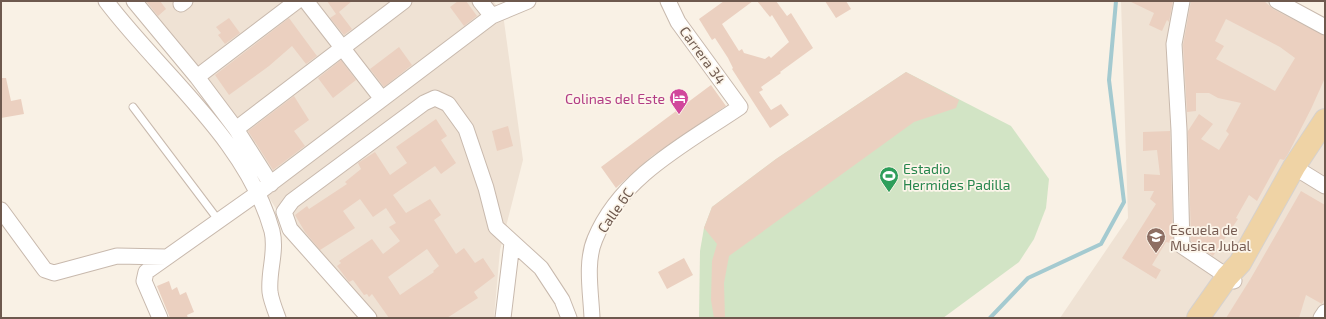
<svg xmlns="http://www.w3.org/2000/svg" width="1326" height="319" font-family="'Exo 2',sans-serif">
<rect width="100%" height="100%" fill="#f9f1e5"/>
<path fill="#efe2d4" d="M 130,1 L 493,1 L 503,14 L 523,160 L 500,250 L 494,318 L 370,318 L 305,255 L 195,79 Z
M 1121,1 L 1287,1 L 1325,21 L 1325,318 L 1060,318 L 1128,218 Z"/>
<path fill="#d2e4c5" d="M 906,72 L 1011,126 L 1049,179 L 1046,208 L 1034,239 L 1019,262 L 943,318 L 699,318 L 700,251 L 704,228 L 712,207 L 776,159 Z"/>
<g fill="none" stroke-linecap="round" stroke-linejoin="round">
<path stroke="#a4cad0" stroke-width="4" d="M 990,318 L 1028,278 L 1101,244 L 1124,202 L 1109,80 L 1116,1"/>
</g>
<path fill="#ebd0c0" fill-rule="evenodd" d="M 146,1 L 160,1 L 166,9 L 158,16 Z
M 327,1 L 352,1 L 339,12 L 352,29 L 344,35 L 330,18 L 336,14 Z
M 458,1 L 466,1 L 477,16 L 464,26 L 450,7 Z
M 724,1 L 753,1 L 722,24 L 739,51 L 742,49 L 744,53 L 765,59 L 769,56 L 771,58 L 789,42 L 772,15 L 770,17 L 757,1 L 776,1 L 787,16 L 791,13 L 813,48 L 780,72 L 781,73 L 761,87 L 763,90 L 759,92 L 771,110 L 781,104 L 789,115 L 770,128 L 732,69 L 733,68 L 728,58 L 715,38 L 712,40 L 699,19 Z
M 825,1 L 846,1 L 851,9 L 836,18 Z
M 1129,1 L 1173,1 L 1169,22 L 1167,20 L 1162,31 L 1149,25 L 1154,13 Z
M 1191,1 L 1264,1 L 1273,9 L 1325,36 L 1325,78 L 1311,109 L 1288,154 L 1284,160 L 1280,159 L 1257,201 L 1249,195 L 1236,218 L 1238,219 L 1213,256 L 1191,241 L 1188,131 L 1199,114 L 1213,124 L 1201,139 L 1219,150 L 1229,134 L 1226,131 L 1241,103 L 1218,98 L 1209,93 L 1196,93 L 1196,111 L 1187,112 L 1183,45 ZM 1226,19 L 1280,47 L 1295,58 L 1275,91 L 1216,59 L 1224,46 L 1215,41 Z
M 229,18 L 240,33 L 225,44 L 218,35 L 221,33 L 216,27 Z
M 289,18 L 317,56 L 306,64 L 292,46 L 269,66 L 229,95 L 215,75 Z
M 399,47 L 412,65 L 384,87 L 370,69 Z
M 341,60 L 356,80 L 333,98 L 318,78 Z
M 906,72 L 959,100 L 956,108 L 914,122 L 729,256 L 724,283 L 725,318 L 714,318 L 711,300 L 712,261 L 717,244 L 704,228 L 712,207 L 776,159 Z
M 1,78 L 6,78 L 11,101 L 21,99 L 24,114 L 1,118 Z
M 711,85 L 726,106 L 652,156 L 616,188 L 601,167 Z
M 294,96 L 309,120 L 294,131 L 305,146 L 273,170 L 248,131 Z
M 436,119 L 447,136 L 441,140 L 456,163 L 441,174 L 435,166 L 393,195 L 406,213 L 430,199 L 441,215 L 434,220 L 456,254 L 464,248 L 475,263 L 483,258 L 495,276 L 474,292 L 478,298 L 447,318 L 389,318 L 372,294 L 369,297 L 367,294 L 364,295 L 353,280 L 349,282 L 337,266 L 341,263 L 339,261 L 372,239 L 383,254 L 400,241 L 389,227 L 396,223 L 386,208 L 373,217 L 360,199 L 343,211 L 355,228 L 320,250 L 305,232 L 295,215 L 307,206 L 309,209 L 347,184 L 345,182 L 361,169 L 358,163 L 375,152 L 390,175 L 407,163 L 396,147 ZM 427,249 L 439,266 L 433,271 L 434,272 L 400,295 L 388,277 Z
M 508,126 L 513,146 L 497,151 L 492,131 Z
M 1170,131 L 1173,238 L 1170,243 L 1166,242 L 1152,265 L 1161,270 L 1156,279 L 1122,258 L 1156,204 L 1150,199 L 1154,191 L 1144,191 L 1144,174 L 1160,175 L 1157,150 L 1143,151 L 1143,132 Z
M 1301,191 L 1325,205 L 1325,298 L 1322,304 L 1306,295 L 1299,318 L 1226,318 L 1251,278 Z
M 684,258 L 693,275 L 667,289 L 658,272 Z
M 169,281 L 172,290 L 177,287 L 180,295 L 186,292 L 194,312 L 187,315 L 188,318 L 170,318 L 157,286 Z"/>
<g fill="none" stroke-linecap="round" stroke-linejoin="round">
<defs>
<path id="lane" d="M 133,107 L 219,221"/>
<path id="street" d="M 106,1 C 161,74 247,140 272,231 C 277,252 268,271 270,292 C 271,300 275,310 278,318
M 134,1 L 197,77 L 236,129 L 271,184
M 306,1 L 382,99
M 480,1 L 492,16
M 1182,1 L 1174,44 L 1179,130 L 1182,246 L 1234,281
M 1277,1 L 1325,27
M 181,4 L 185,1
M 197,77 L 297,1
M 236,129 L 404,1
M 1294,167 L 1325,186
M 1,210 L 45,270 L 54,273 L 117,256 L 166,257
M 160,318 L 144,281 L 146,272 L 258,193 L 492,16 L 528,1
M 369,318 L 290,229 L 284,212 L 292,201 L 424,103 L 435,98 L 448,104 L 466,129 L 486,188 L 496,227 L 541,268 L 562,300 L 569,318
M 503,318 L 512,243
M 592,318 C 591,293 585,262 595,239 C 621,176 687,143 740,107 L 678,22 L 668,1
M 1321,318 L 1325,312"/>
<path id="primary" d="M 1198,318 L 1227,277 L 1240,263 L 1294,167 L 1325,120"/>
</defs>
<use href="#lane" stroke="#c8b9ad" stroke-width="9"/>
<use href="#street" stroke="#c8b9ad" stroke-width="17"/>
<use href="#primary" stroke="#d6d1cd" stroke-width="24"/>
<use href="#lane" stroke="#fff" stroke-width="7"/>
<use href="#street" stroke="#fff" stroke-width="15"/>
<use href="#primary" stroke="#efd3a5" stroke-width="22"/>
</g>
<defs>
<symbol id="hotel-pin" viewBox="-11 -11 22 30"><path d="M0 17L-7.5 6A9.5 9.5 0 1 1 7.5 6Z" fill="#d1479c" stroke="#fcf5ea"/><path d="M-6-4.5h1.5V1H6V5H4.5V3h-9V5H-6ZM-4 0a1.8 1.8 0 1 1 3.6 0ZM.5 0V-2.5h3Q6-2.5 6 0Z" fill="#fff"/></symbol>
<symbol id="stadium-pin" viewBox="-11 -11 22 30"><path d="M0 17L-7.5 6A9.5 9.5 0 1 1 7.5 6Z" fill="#2e9e5b" stroke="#fcf5ea"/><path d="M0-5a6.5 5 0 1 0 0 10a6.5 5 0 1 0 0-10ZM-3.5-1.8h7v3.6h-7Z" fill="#fff"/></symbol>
<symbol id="school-pin" viewBox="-11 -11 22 30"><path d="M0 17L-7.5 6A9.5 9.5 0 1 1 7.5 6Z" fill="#8d6e63" stroke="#fcf5ea"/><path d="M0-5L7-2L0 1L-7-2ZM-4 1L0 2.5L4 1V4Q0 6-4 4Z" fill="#fff"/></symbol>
</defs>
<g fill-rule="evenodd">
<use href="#hotel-pin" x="668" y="87" width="22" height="30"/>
<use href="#stadium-pin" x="878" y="165" width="22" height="30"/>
<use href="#school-pin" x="1145" y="226" width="22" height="30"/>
</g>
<g text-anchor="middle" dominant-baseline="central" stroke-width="3.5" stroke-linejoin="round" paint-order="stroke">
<g font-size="14" fill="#6e594e" stroke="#fcf5ea">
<text transform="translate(703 55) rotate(54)">Carrera 34</text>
<text transform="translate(615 210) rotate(-55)">Calle 6C</text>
</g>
<g font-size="14" fill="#b23c85" stroke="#fcf5ea" text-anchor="end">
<text x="665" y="98">Colinas del Este</text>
</g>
<g font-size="14" fill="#27864d" stroke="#fcf5ea" text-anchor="start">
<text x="903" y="168">Estadio<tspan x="903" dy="16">Hermides Padilla</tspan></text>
</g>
<g font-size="14" fill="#785e54" stroke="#fcf5ea" text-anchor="start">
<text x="1170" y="229">Escuela de<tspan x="1170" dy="16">Musica Jubal</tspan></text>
</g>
</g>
<rect width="1326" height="319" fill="none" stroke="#6e594e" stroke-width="4"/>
</svg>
